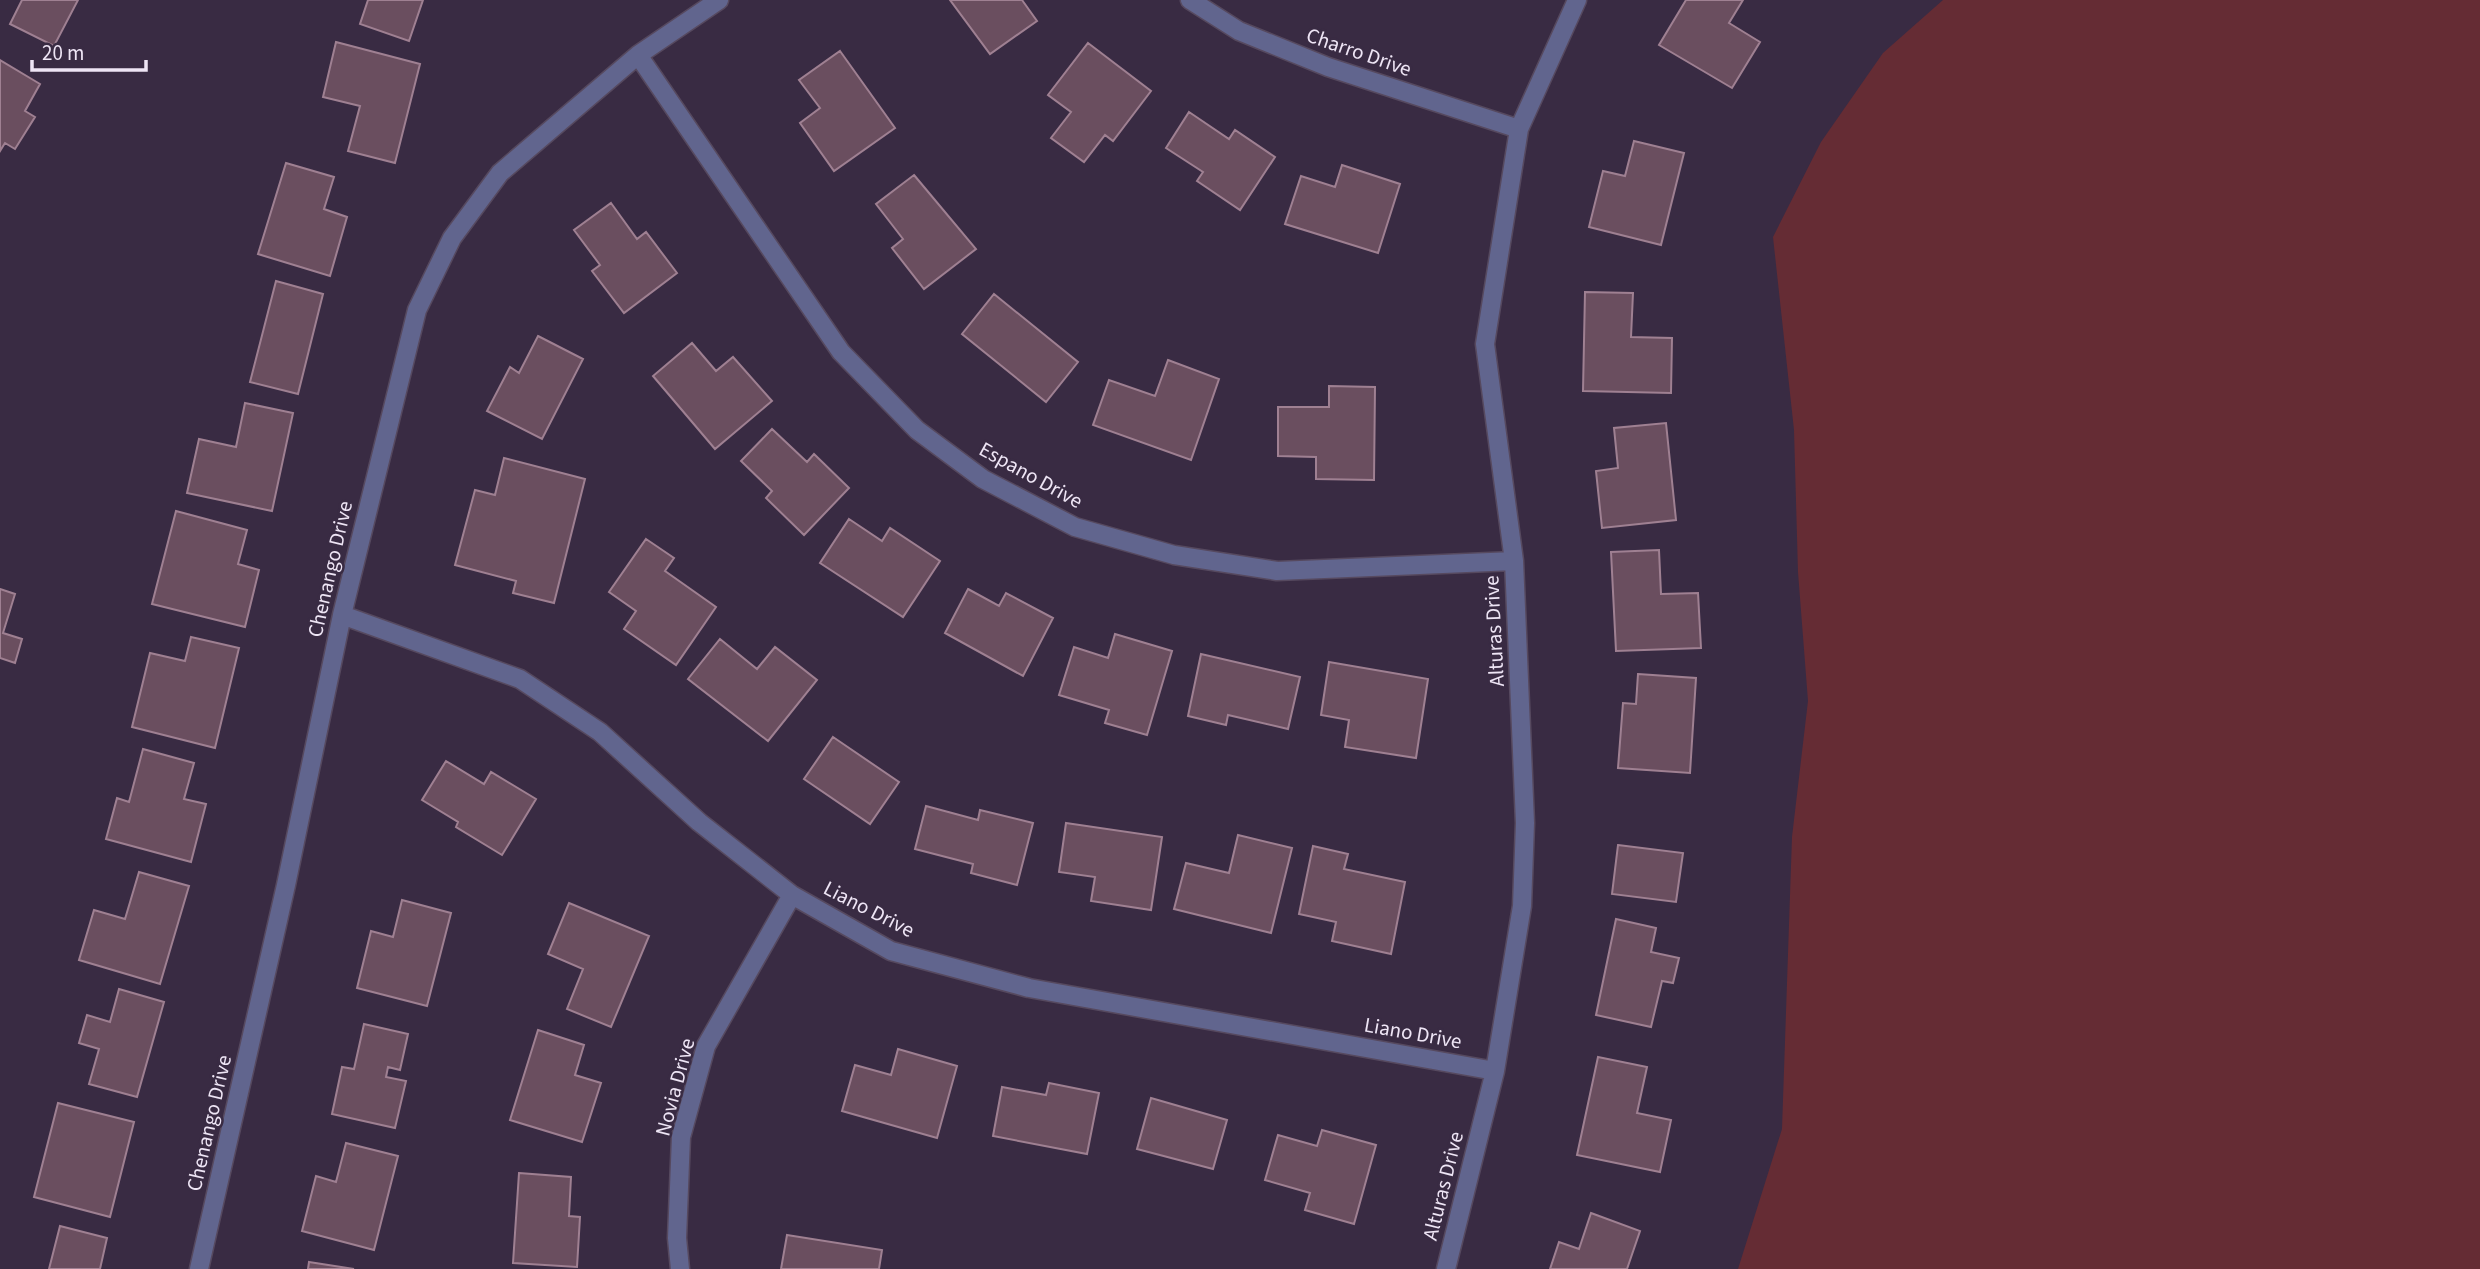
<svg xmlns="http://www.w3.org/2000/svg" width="2480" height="1269" font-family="'Source Sans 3',sans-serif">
<rect width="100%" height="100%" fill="#392b43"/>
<path fill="#652c34" d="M 1943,0 L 2480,0 L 2480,1269 L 1738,1269 L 1782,1129 L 1792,837 L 1808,701 L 1798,572 L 1794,430 L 1773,237 L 1821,142 L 1883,53 Z"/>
<path fill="#6a4e5f" stroke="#9f8092" stroke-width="2" d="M 22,0 L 78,0 L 54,46 L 10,24 Z
M 368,0 L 423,0 L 409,41 L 360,24 Z
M 950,0 L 1022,0 L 1037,21 L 990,54 Z
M 1686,0 L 1743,0 L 1729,23 L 1760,42 L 1732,88 L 1659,45 Z
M 336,42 L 420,64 L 395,163 L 348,151 L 360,106 L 323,97 Z
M 1088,43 L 1151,91 L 1113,141 L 1105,135 L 1084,162 L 1051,138 L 1071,112 L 1048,95 Z
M 840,51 L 895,128 L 834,171 L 800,123 L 820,108 L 799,80 Z
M 0,60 L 40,84 L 25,111 L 35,117 L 15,149 L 5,143 L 0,151 Z
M 1189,112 L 1229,139 L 1235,130 L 1275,157 L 1240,210 L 1197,181 L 1203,172 L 1166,148 Z
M 1634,141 L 1684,153 L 1661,245 L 1589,227 L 1603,171 L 1625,176 Z
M 286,163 L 334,177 L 324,209 L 347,217 L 330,276 L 258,254 Z
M 1342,165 L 1400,184 L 1378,253 L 1285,224 L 1301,176 L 1335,187 Z
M 914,175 L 976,249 L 924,289 L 892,248 L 903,239 L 876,204 Z
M 611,203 L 637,239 L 646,232 L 677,273 L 624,313 L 592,271 L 600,265 L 574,230 Z
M 276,281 L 323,294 L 298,394 L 250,382 Z
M 1585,292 L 1633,293 L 1631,337 L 1672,338 L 1671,393 L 1583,391 Z
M 994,294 L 1078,362 L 1046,402 L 962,334 Z
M 538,336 L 583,359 L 542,439 L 487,411 L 510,367 L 519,373 Z
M 692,343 L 716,371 L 733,357 L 772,401 L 715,449 L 653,376 Z
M 1168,360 L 1219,379 L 1191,460 L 1093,425 L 1109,380 L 1155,396 Z
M 1329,386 L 1375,387 L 1374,480 L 1316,479 L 1316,457 L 1278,456 L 1278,407 L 1329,407 Z
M 245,403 L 293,413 L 272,511 L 187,493 L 199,439 L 236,447 Z
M 1666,423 L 1676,520 L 1602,528 L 1596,471 L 1618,468 L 1614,428 Z
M 772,429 L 807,462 L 814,454 L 849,488 L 804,535 L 766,498 L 772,491 L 741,461 Z
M 504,458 L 585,479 L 554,603 L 513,593 L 516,581 L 455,565 L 475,490 L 495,495 Z
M 176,511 L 247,530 L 238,564 L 259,570 L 245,627 L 152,604 Z
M 849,519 L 882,541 L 890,528 L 940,561 L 903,617 L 820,563 Z
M 646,539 L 674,558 L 665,571 L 716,607 L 676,665 L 624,629 L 636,611 L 609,592 Z
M 1659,550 L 1661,594 L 1698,593 L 1701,648 L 1616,651 L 1611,552 Z
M 0,589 L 15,594 L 3,633 L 22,639 L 15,663 L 0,658 Z
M 968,589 L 999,606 L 1006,593 L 1053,618 L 1023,676 L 945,633 Z
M 1115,634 L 1172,651 L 1147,735 L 1105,723 L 1109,710 L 1059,695 L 1074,647 L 1108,658 Z
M 191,637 L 239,648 L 215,748 L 132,727 L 150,653 L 185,661 Z
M 720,639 L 757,669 L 775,647 L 817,680 L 768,741 L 688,679 Z
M 1201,654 L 1300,677 L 1288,729 L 1228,715 L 1226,725 L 1188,716 Z
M 1329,662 L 1428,679 L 1416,758 L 1345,747 L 1349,720 L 1321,715 Z
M 1638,674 L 1696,678 L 1690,773 L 1618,768 L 1623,703 L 1636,704 Z
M 833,737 L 899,782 L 870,824 L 804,779 Z
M 143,749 L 194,763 L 184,799 L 206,804 L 191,862 L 106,839 L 117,798 L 129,802 Z
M 446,761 L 484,784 L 491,772 L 536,799 L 502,855 L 456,827 L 458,822 L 422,800 Z
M 926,806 L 978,820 L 980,810 L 1033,823 L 1017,885 L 971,873 L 973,864 L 915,849 Z
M 1066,823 L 1162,837 L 1151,910 L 1091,901 L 1095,877 L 1059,872 Z
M 1238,835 L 1292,848 L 1271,933 L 1174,909 L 1186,863 L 1229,873 Z
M 1618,845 L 1683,853 L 1676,902 L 1612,894 Z
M 1313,846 L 1348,854 L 1344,869 L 1405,882 L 1391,954 L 1332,941 L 1336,922 L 1299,914 Z
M 139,872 L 189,886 L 160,984 L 79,960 L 94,910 L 125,919 Z
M 402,900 L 451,913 L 427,1006 L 357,988 L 371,931 L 393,937 Z
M 569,903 L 649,936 L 611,1027 L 567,1009 L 583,969 L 548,954 Z
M 1616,919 L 1656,928 L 1651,952 L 1679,958 L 1673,983 L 1662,981 L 1651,1027 L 1596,1015 Z
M 119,989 L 164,1002 L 137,1097 L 89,1084 L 99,1049 L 79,1043 L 87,1015 L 110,1022 Z
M 364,1024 L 408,1034 L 400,1070 L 388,1067 L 386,1077 L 406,1081 L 395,1128 L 332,1114 L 342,1067 L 354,1069 Z
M 538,1030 L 584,1045 L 575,1075 L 601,1083 L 582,1142 L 510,1120 Z
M 898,1049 L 957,1066 L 937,1138 L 842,1111 L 855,1065 L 891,1075 Z
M 1598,1057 L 1647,1067 L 1637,1113 L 1671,1120 L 1660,1172 L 1577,1155 Z
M 1049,1083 L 1099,1093 L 1087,1154 L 993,1136 L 1002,1087 L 1046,1095 Z
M 1151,1098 L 1227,1120 L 1213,1169 L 1137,1149 Z
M 58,1103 L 134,1122 L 110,1217 L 34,1197 Z
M 1322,1130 L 1376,1145 L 1354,1224 L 1305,1210 L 1310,1193 L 1265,1180 L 1278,1135 L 1317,1146 Z
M 346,1143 L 398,1156 L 374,1250 L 302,1231 L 316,1176 L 336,1182 Z
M 519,1173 L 571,1177 L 569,1216 L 580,1217 L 577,1267 L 513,1263 Z
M 1591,1213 L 1640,1231 L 1627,1269 L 1550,1269 L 1559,1242 L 1579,1249 Z
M 60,1226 L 107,1238 L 100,1269 L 49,1269 Z
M 787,1235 L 882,1250 L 879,1269 L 781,1269 Z
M 309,1262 L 354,1269 L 308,1269 Z"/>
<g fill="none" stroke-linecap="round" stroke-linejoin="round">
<defs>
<path id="street" d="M 1190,0 L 1239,31 L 1328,67 L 1519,129
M 638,55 L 841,352 L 917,430 L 983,479 L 1075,527 L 1174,555 L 1277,571 L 1514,561
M 342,615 L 520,679 L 600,732 L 699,822 L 792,895 L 891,951 L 1029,988 L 1495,1071
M 199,1269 L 286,885 L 342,615 L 417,310 L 452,238 L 500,173 L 638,55 L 719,0
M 680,1269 L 677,1238 L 681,1137 L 706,1046 L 792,895
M 1446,1269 L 1495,1071 L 1522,906 L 1525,823 L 1514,561 L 1485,344 L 1519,129 L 1577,0"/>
</defs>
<use href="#street" stroke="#56495f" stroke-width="21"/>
<use href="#street" stroke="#61658e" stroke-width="18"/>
</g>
<g text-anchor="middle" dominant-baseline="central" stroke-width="5" stroke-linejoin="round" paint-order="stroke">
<g font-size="21" fill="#eee5f5" stroke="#392b43">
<text transform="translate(1359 52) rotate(19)">Charro Drive</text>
<text transform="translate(1031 475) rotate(29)">Espano Drive</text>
<text transform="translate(330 569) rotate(-77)">Chenango Drive</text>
<text transform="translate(1494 631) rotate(-93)">Alturas Drive</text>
<text transform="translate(869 909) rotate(27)">Liano Drive</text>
<text transform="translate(1413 1033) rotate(10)">Liano Drive</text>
<text transform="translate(675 1087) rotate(-75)">Novia Drive</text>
<text transform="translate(209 1123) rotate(-77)">Chenango Drive</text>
<text transform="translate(1443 1186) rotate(-76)">Alturas Drive</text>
</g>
</g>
<path d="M32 60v10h114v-10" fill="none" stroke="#eee5f5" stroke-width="3.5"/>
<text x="42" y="60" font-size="21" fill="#eee5f5" stroke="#392b43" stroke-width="5" paint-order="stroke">20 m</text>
</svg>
